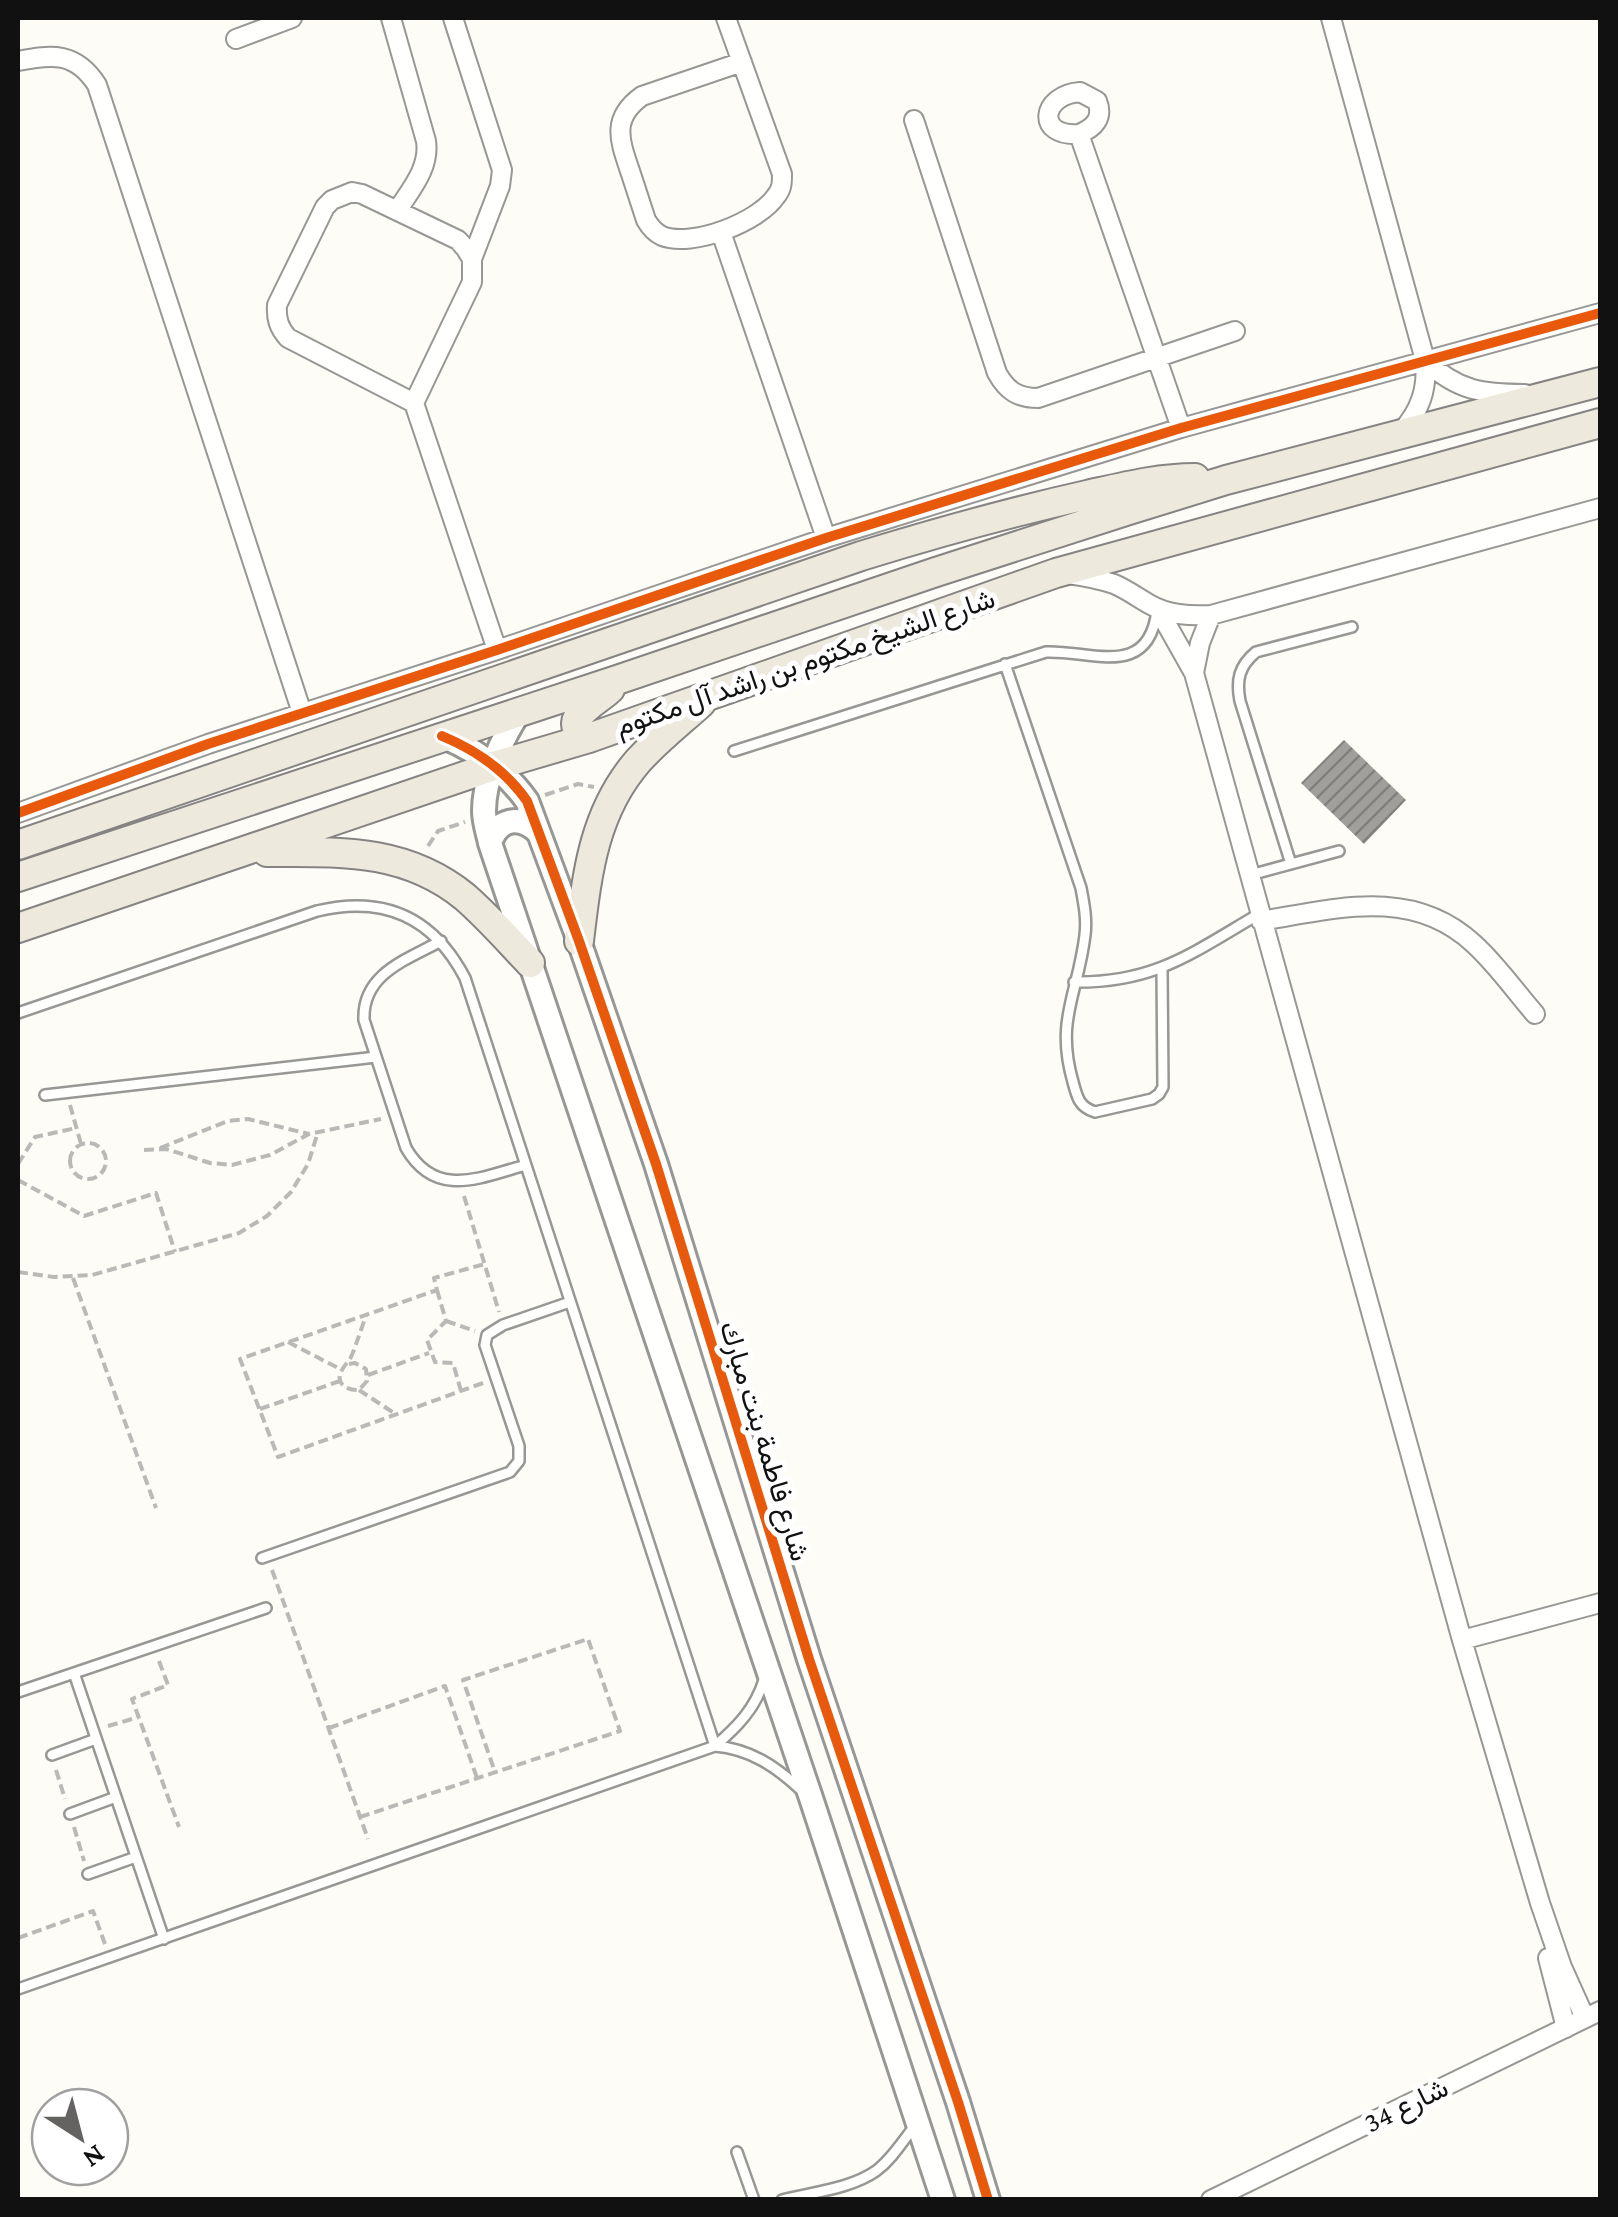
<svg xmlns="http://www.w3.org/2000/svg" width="1618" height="2217" font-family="'Crimson Pro',Vazirmatn,serif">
<defs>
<pattern id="building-hatch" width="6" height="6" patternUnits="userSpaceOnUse" patternTransform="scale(2.5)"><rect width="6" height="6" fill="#a19f9c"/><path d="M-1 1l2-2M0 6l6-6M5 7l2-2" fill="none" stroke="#82807e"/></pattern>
</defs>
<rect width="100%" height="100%" fill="#fdfcf7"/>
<path fill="url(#building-hatch)" d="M 1344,740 L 1406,800 L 1364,844 L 1301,783 Z"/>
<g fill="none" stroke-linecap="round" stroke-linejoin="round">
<defs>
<path id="service" d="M 1005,664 L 1081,888 C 1084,904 1087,919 1085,935 C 1078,994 1055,1020 1073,1082 C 1077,1097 1079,1107 1095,1112 L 1152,1099 L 1159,1094 L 1163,1087 L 1162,969
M 734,751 L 1046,652 C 1091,650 1148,680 1157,611
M 1291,864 L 1240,701 C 1236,680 1239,666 1256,652 L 1352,627
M 1250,875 L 1339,851
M 441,941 C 406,960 362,974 364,1020 L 406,1148 C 436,1200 481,1177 526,1165
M 1074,982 C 1155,983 1192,953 1259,914
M 18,1013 L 317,911 C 384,895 433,917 465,978 L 715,1746
M 45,1095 L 376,1057
M 262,1558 L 510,1472 L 519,1461 L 519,1446 L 485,1345 L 487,1335 L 503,1325 L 570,1302
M 74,1673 L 164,1939
M 18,1692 L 266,1608
M 715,1746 C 750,1749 775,1766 800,1789
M 52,1755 L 96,1739
M 70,1814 L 116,1797
M 88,1874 L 136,1857
M 18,1989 L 715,1746 C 737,1727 755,1709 764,1680
M 737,2152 L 754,2200
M 782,2200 C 813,2192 850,2189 876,2171 C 892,2159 902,2142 914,2127"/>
<path id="minor" d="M 391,18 L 426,141 C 430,168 411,189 397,211
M 453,18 L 502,170 L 500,186 L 472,259
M 726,18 L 782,174 C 782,183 782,189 776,196 C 759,222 692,248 662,236 C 654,232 650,227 646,220 C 641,205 636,189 631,174 C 620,141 610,119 642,96 L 742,62
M 1331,18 L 1425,360 C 1428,389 1420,411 1401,432
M 236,39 L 292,18
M 18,61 C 52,54 76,52 97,85 L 302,713
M 1080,92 L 1097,101 C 1104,118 1094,128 1079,134 C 1035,137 1041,95 1080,92 Z
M 914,120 L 997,373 C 1007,391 1018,398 1038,398 L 1235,331
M 1079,134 L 1181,428
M 352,192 L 362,194 L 458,240 L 466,249 L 472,259 L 472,282 L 414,403 L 288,338 C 279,328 276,319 277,305 L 325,207 L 332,200 Z
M 721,232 L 826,538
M 1425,360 C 1457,391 1483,394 1525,394
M 414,403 L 497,650
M 1067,574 C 1083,576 1099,579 1114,584 C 1126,589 1137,597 1149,604 C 1168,615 1189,616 1211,615 L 1600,508
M 1158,609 L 1194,673 L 1462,1640 L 1540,1903 L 1562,1967 L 1585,2018
M 1194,673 L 1200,643 L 1211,615
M 18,813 L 208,744 L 497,650 L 826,538 L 1181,428 L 1600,313
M 1261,921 C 1335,909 1412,886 1474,944 C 1497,965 1515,991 1535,1014
M 1462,1640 L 1600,1603
M 1548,1958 L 1566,2028
M 1211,2200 L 1600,2011"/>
<path id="tertiary" d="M 520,711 C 502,737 484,779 484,811 C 484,822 488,833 490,843 L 812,1801 L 943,2200
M 442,736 C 476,750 506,771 527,801 L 579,941 L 656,1164 L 809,1659 L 958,2102 L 988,2200
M 490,843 C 498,819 519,814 538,832"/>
<path id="primary" d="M 589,738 C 555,721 597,702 610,689
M 18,845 L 861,556 C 936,533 1011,512 1087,495 C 1123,487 1158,478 1195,478
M 267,852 C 339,852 405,848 465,897 C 488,917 509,941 530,963
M 18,877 L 617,680 L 936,572 L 1129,510 L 1226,480 L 1600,382
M 18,928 L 494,766 L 589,738 L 1056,573 L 1600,423
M 579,941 C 587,875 593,813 638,761 C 657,740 680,722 701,703"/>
</defs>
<use href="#service" stroke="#979795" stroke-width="14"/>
<use href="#minor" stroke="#979795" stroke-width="22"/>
<use href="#tertiary" stroke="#979795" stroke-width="28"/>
<use href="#primary" stroke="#858482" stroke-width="32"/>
<path stroke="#b9b9b8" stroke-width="4" stroke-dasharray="10 5" stroke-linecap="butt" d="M 545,795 L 578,784 L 594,787
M 428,846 L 438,831 L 465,822
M 70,1105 L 81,1144
M70 1161a18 18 0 1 1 36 0a18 18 0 1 1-36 0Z
M 160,1148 L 228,1121 L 248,1119 L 309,1134
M 144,1150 L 166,1149 L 210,1163 L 232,1165 L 270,1155 L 309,1134 L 381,1119
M 18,1164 L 35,1137 L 76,1128
M 18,1180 L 84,1216 L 156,1193 L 175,1252
M 464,1196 L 499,1312
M 18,1272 L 54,1277 L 92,1275 L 239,1233 L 267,1216 L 291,1192 L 308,1164 L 318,1132
M 73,1278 L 156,1508
M 437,1290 L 446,1321 L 427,1340 L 435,1362 L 453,1363 L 461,1391
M 446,1321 L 475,1331
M 288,1342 L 342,1370
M 349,1364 L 355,1363 L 366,1369 L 367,1381 L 359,1390 C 348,1391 334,1384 342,1370 C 344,1365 349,1362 351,1357 C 357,1343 361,1329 366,1316
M 368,1375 L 429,1353
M 483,1383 L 278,1457 L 240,1359 L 437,1290 L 434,1278 L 485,1264
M 359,1390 L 397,1415
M 260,1409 L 340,1381
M 272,1570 L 368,1839
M 159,1661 L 168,1685 L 132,1699 L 179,1827
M 108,1726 L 139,1717
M 329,1728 L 445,1686 L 477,1778
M 56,1770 L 65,1799
M 360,1817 L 620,1731 L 588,1639 L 463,1680 L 495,1772
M 74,1827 L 84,1861
M 18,1938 L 93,1911 L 105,1944"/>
<use href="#service" stroke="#fffffe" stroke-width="9"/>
<use href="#minor" stroke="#fffffe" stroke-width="18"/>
<use href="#tertiary" stroke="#fffffe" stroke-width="22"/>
<use href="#primary" stroke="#ede9dc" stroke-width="28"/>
<defs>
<path id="cycleway" d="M 442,736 C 476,750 506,771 527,801 L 579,941 L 656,1164 L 809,1659 L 958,2102 L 988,2200
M 18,813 L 208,744 L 497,650 L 826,538 L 1181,428 L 1600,313"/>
</defs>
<use href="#cycleway" stroke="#fff" stroke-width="16"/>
<use href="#cycleway" stroke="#e8590c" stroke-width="10"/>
</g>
<g text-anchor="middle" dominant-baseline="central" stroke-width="10" stroke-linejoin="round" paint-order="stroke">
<g font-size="28" fill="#111" stroke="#fff">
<text transform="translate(805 662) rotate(-19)">شارع الشيخ مكتوم بن راشد آل مكتوم</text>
<text transform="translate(765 1441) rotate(73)">شارع فاطمة بنت مبارك</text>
<text transform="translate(1406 2105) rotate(-26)">شارع 34</text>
</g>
</g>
<rect width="1618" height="2217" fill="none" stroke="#111111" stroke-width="40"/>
<g transform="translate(80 2137) rotate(144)"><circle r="48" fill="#ffffff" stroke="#a0a0a0" stroke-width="2.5"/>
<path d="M0-8L18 38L0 25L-18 38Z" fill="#646362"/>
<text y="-15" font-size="28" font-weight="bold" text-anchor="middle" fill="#111111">N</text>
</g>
</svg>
